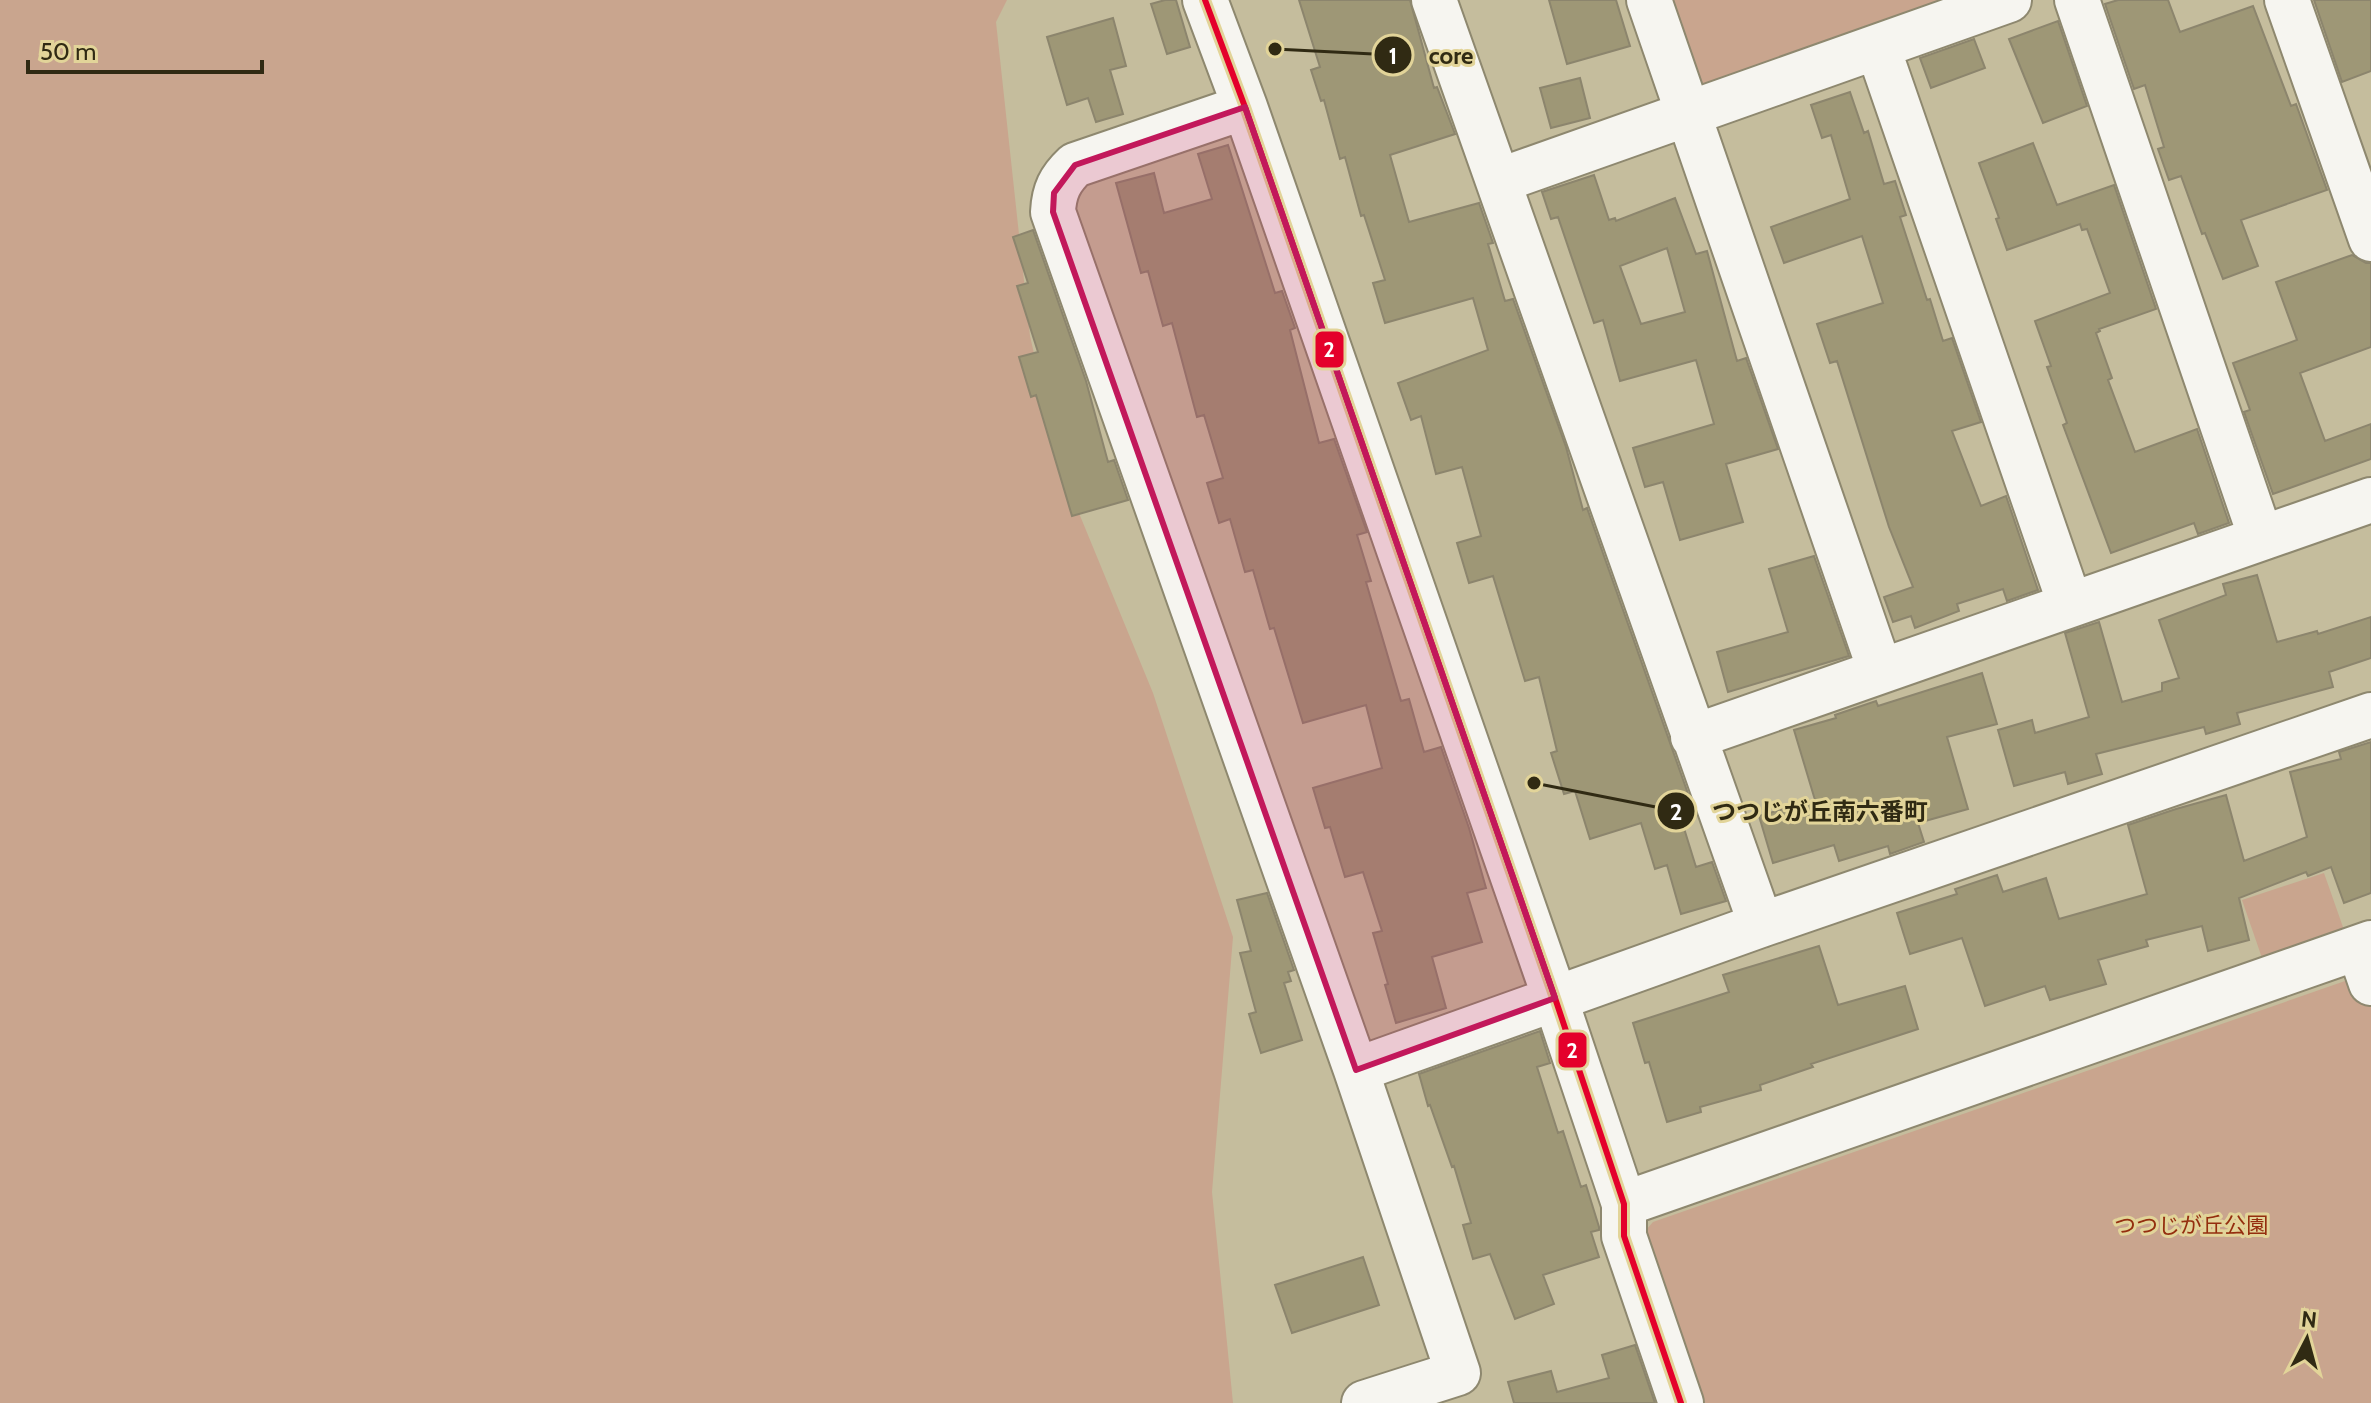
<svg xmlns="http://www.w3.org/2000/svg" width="2371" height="1403" font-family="Cabin,'Noto Sans JP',sans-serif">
<rect width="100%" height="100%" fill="#c5bd9d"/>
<path fill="#c9a58e" d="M 0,0 L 1007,0 L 996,22 L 1030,336 L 1060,467 L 1153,693 L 1233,937 L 1212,1192 L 1233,1403 L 0,1403 Z
M 1663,0 L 1970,0 L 1715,86 L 1692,81 Z
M 2324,873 L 2344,930 L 2262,958 L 2242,900 Z
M 2371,972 L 2371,1403 L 1697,1403 L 1641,1244 L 1646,1230 L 1653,1222 Z"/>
<path fill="#9e9776" stroke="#8c856d" stroke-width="2" fill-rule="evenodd" d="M 1165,0 L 1176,0 L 1190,47 L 1167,54 L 1151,4 Z
M 1299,0 L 1410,0 L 1434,88 L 1437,87 L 1455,134 L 1390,155 L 1409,222 L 1479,203 L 1493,243 L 1488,244 L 1505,301 L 1513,299 L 1566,447 L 1583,510 L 1587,508 L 1692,805 L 1678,809 L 1696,867 L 1712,862 L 1726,901 L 1681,914 L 1667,865 L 1655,869 L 1641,823 L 1590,839 L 1575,791 L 1564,794 L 1551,753 L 1557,751 L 1539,677 L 1525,681 L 1493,576 L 1469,583 L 1457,543 L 1481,536 L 1462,467 L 1436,474 L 1421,416 L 1411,420 L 1398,383 L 1488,350 L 1473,298 L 1385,323 L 1373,283 L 1385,280 L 1364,215 L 1361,216 L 1345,157 L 1340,159 L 1324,100 L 1321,101 L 1311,70 L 1320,67 Z
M 1549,0 L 1616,0 L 1630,46 L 1567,64 Z
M 2118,0 L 2168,0 L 2180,32 L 2253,6 L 2291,106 L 2296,104 L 2327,190 L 2241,220 L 2258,266 L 2223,279 L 2205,233 L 2202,234 L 2181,176 L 2169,180 L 2158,149 L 2164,147 L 2145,85 L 2134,89 L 2105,4 Z
M 2314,0 L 2371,0 L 2371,71 L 2342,82 Z
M 1113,18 L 1126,66 L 1110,70 L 1123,114 L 1096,122 L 1088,98 L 1067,105 L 1047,37 Z
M 2058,21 L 2087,106 L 2043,123 L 2009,39 Z
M 1974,39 L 1985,68 L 1931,88 L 1920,58 Z
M 1580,78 L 1590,118 L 1551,128 L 1540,88 Z
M 1850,92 L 1864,133 L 1868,131 L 1884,184 L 1895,181 L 1906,215 L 1900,217 L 1927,300 L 1930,299 L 1943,341 L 1952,338 L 1981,422 L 1952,431 L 1981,506 L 2006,496 L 2038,590 L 2007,601 L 2003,589 L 1957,604 L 1959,611 L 1915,628 L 1911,616 L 1893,622 L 1884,597 L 1913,587 L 1889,527 L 1837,361 L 1830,363 L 1817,324 L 1883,303 L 1862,236 L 1784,263 L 1771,227 L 1850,199 L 1831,135 L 1822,138 L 1811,105 Z
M 2033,143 L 2057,205 L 2114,185 L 2156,309 L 2099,329 L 2100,331 L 2096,333 L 2112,378 L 2108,380 L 2135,452 L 2197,429 L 2229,523 L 2198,534 L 2194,523 L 2111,553 L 2063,425 L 2067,423 L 2047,367 L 2051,366 L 2035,321 L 2110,293 L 2087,229 L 2082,230 L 2080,224 L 2007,250 L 1996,219 L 1999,218 L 1979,163 Z
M 1228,145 L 1275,293 L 1282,291 L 1295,328 L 1290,330 L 1319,443 L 1334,439 L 1367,532 L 1357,535 L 1371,581 L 1366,582 L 1401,701 L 1409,699 L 1424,752 L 1441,747 L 1469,828 L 1486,888 L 1467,893 L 1482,942 L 1432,957 L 1446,1008 L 1396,1023 L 1385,985 L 1388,984 L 1373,933 L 1382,931 L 1363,872 L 1345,877 L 1330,827 L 1325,828 L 1313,788 L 1382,768 L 1366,705 L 1303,723 L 1274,628 L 1270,629 L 1253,570 L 1245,572 L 1230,519 L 1219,523 L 1207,483 L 1223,478 L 1204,415 L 1197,417 L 1172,323 L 1163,326 L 1148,271 L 1141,273 L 1116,183 L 1154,173 L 1164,213 L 1212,199 L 1198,154 Z
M 1594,175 L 1609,220 L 1615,218 L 1616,221 L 1675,198 L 1696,254 L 1707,251 L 1737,361 L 1746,358 L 1778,449 L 1726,464 L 1743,522 L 1680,540 L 1663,482 L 1645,487 L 1633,448 L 1714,424 L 1696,360 L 1620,381 L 1603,320 L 1594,323 L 1558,217 L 1551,219 L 1542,192 ZM 1667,248 L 1685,312 L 1641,324 L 1620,266 Z
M 1033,230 L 1086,381 L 1108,462 L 1114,460 L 1128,500 L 1072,516 L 1036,395 L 1031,397 L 1019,357 L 1038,352 L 1017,286 L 1028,283 L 1013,237 Z
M 2352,255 L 2366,263 L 2371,263 L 2371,347 L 2300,373 L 2325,441 L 2371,424 L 2371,459 L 2273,494 L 2244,412 L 2250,410 L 2233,363 L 2297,340 L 2276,282 Z
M 1814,556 L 1849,656 L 1728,692 L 1717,652 L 1788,632 L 1769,569 Z
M 2257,575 L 2277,642 L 2317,631 L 2318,634 L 2371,617 L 2371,658 L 2329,672 L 2333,687 L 2237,713 L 2240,724 L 2206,734 L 2204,727 L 2096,754 L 2102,774 L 2068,784 L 2065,772 L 2014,786 L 1998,730 L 2032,720 L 2035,733 L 2089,717 L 2065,633 L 2099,622 L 2122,702 L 2162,691 L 2162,683 L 2179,678 L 2159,620 L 2226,595 L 2223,584 Z
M 1982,673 L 1997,724 L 1947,737 L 1968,809 L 1918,823 L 1924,842 L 1890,854 L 1888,846 L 1839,861 L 1834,845 L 1773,863 L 1759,816 L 1815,800 L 1794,730 L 1836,718 L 1835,715 L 1876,701 L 1878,706 Z
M 2371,742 L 2371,893 L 2344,903 L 2331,867 L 2308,876 L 2306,872 L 2239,898 L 2249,940 L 2208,951 L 2202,926 L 2146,940 L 2148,946 L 2098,960 L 2106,984 L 2050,1000 L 2045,986 L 1985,1006 L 1962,938 L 1910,954 L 1897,913 L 1957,894 L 1955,889 L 1997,875 L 2003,892 L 2046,878 L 2059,919 L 2147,894 L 2128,825 L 2176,809 L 2226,795 L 2244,861 L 2307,837 L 2290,772 L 2341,759 L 2339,752 Z
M 1267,893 L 1294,970 L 1288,972 L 1291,981 L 1284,983 L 1302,1040 L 1261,1053 L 1249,1014 L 1256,1012 L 1240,953 L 1251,951 L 1237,900 Z
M 1819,946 L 1838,1005 L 1905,986 L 1918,1029 L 1811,1064 L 1813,1067 L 1760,1085 L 1761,1090 L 1700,1107 L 1701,1112 L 1667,1122 L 1649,1062 L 1645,1063 L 1633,1023 L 1729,992 L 1723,975 Z
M 1540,1031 L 1550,1063 L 1537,1067 L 1558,1133 L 1563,1131 L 1581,1187 L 1586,1185 L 1599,1227 L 1599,1230 L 1591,1232 L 1599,1257 L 1543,1275 L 1554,1304 L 1515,1319 L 1490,1254 L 1473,1259 L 1463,1225 L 1471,1223 L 1454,1166 L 1452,1167 L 1430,1105 L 1428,1106 L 1419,1074 Z
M 1363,1257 L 1379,1305 L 1292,1333 L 1275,1285 Z
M 1635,1345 L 1655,1403 L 1514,1403 L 1508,1382 L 1551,1371 L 1557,1392 L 1609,1378 L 1602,1355 Z"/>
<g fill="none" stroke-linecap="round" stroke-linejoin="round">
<defs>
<path id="minor" d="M 1205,0 L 1245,107 L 1555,998 L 1624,1204 L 1624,1236 L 1681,1403
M 1434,0 L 1761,925
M 1649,0 L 1880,670
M 2077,0 L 2261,538
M 2287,0 L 2371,239
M 1878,48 L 2070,604
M 1245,107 L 1075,165 C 1060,179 1054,191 1053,212 L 1356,1070 L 1458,1373 L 1364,1403
M 1498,181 L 2009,0
M 1693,737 L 2371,500
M 2359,948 L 2371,983
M 1356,1070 L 1761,925 L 2371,715
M 1624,1204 L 2371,943"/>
</defs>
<use href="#minor" stroke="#8e886f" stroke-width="48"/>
<use href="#minor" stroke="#f6f5f0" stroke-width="44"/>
<defs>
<path id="bus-1" d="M 1205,0 L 1245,107 L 1555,998 L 1624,1204 L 1624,1236 L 1681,1403"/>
</defs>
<use href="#bus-1" stroke="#e2d499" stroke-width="12"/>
<use href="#bus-1" stroke="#e4002b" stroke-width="6"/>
</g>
<path fill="#c2185b" fill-opacity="0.2" stroke="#c2185b" stroke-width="6" stroke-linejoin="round" d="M 1245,107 L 1555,998 L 1356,1070 L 1053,212 L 1054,193 L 1075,165 Z"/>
<g text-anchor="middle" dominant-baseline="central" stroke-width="6" stroke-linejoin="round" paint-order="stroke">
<g font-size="22" fill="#942e0e" stroke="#e2d499">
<text x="2191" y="1225">つつじが丘公園</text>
</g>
</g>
<path fill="none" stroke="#302a13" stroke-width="3" d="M1275 49L1393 55M1534 783L1676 811"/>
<g fill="#302a13" stroke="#e2d499" stroke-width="3">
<circle cx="1275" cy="49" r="8"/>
<circle cx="1534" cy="783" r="8"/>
<circle cx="1393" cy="55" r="20"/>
<circle cx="1676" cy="811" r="20"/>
</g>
<g font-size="24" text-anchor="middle" font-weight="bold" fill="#fff">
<text x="1393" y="64">1</text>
<text x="1676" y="820">2</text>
</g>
<g font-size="24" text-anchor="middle" font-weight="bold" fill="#302a13" stroke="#e2d499" stroke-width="6" stroke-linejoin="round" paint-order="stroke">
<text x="1451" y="64">core</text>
<text x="1820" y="820">つつじが丘南六番町</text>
</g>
<g stroke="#e2d499" stroke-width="3">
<rect x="1314" y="330" width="31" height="39" rx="8" fill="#e4002b"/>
<rect x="1557" y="1031" width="31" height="38" rx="8" fill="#e4002b"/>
</g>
<g font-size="22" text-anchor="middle" font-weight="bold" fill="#fff">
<text x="1329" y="357">2</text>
<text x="1572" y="1058">2</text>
</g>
<g transform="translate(2307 1339) rotate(6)" stroke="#e2d499" stroke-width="6" paint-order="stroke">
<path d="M0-6L14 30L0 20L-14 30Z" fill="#302a13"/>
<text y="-12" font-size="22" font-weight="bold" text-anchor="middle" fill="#302a13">N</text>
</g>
<path d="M28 60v12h234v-12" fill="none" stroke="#302a13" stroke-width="4"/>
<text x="40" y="60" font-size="24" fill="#302a13" stroke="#e2d499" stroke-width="6" paint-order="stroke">50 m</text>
</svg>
